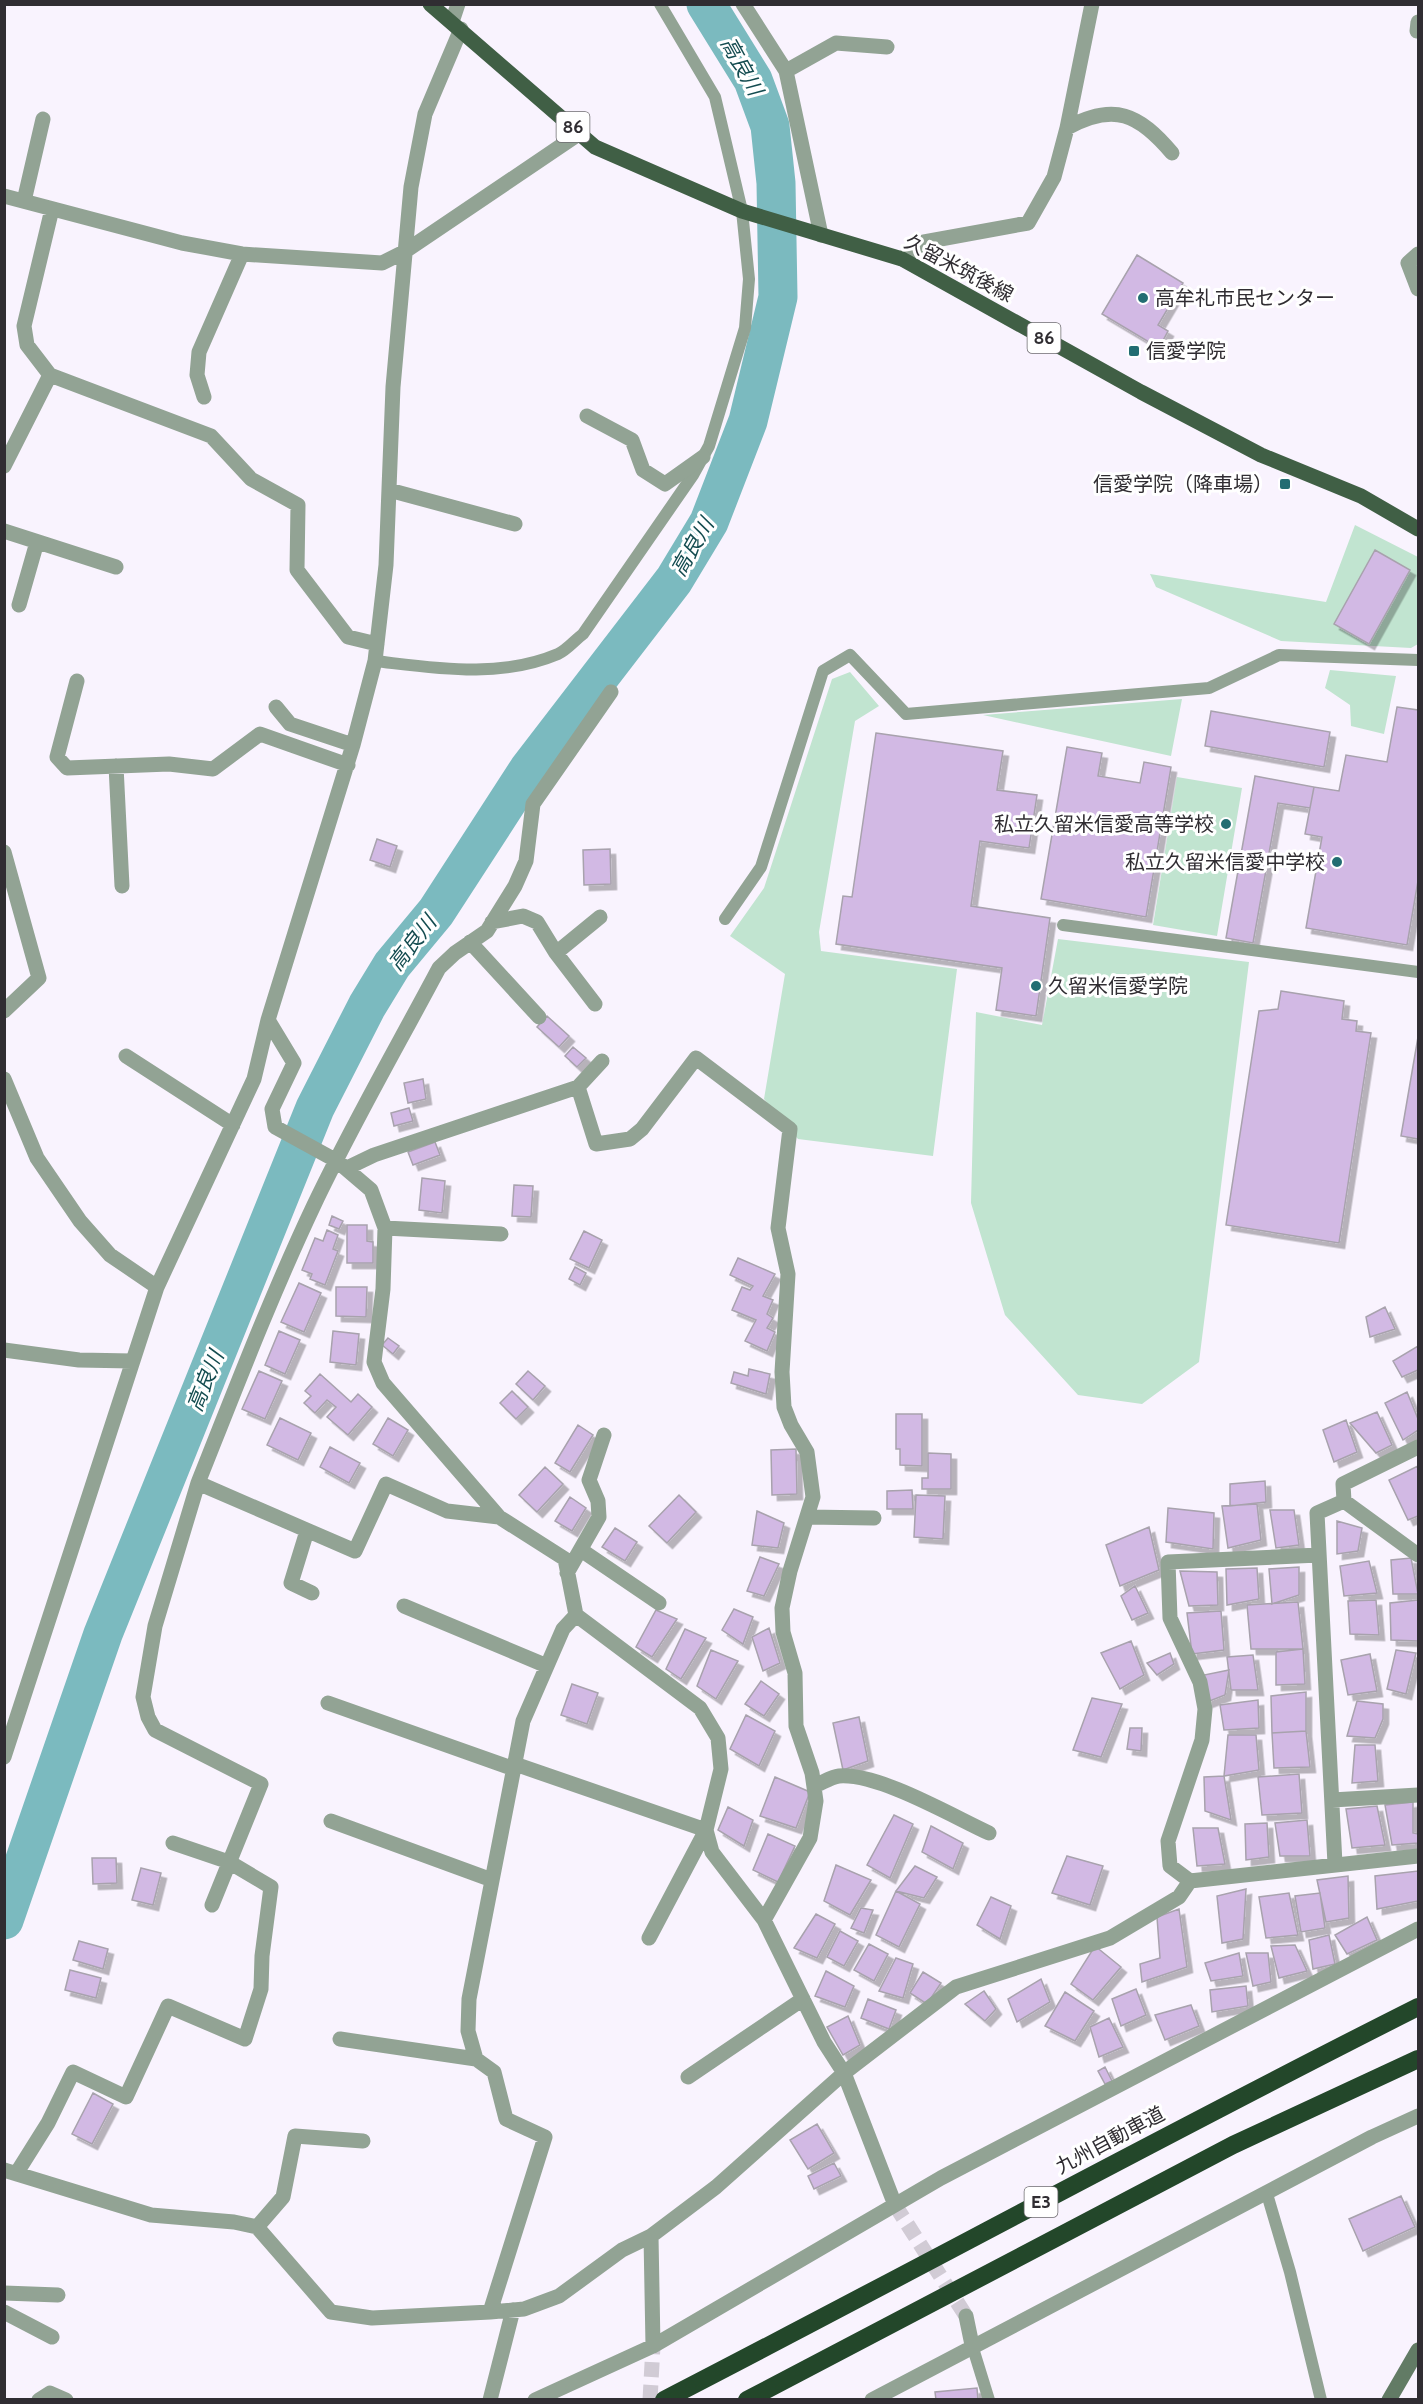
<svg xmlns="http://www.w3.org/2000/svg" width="1423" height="2404" font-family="Cabin,'Noto Sans JP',sans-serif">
<defs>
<filter id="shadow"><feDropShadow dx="5.5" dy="5.5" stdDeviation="0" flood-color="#0004"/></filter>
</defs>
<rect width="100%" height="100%" fill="#f9f3fe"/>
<path fill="#c1e4d0" d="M 1355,525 L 1418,557 L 1418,644 L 1411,648 L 1281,641 L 1156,587 L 1150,574 L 1326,602 Z
M 1330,670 L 1396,676 L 1384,734 L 1351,726 L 1350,705 L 1325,688 Z
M 850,672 L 879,706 L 855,721 L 819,932 L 821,951 L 957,969 L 933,1156 L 798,1139 L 764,1099 L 785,974 L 730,936 L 764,888 L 832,679 Z
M 1182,699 L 1171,756 L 983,715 Z
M 1177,777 L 1242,788 L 1217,936 L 1153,925 Z
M 1058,939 L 1249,962 L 1199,1362 L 1142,1404 L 1078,1395 L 1005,1315 L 971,1203 L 976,1012 L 1042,1025 Z"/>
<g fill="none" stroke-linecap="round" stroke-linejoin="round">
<path stroke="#7bbabf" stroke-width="39" d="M 4,1920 L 103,1634 L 315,1108 L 367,1006 L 392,965 L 436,912 L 528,770 L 674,580 L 709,522 L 748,421 L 778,297 L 776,183 L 770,126 L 753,80 L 706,4"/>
</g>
<path fill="#d2b9e4" stroke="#a8a2ad" stroke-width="1.5" filter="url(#shadow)" d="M 1137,255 L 1183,283 L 1158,325 L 1168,331 L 1159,348 L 1102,314 Z
M 1375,550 L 1410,570 L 1369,644 L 1334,624 Z
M 1397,707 L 1418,710 L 1418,881 L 1407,945 L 1306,928 L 1322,837 L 1305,834 L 1314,787 L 1339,791 L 1346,755 L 1387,762 Z
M 1211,711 L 1330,732 L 1324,767 L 1205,746 Z
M 876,733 L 1003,751 L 997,790 L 1037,795 L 1029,848 L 980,841 L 971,906 L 1050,918 L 1036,1016 L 996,1010 L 1002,968 L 836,944 L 843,896 L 852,897 Z
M 1067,747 L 1102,753 L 1098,776 L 1140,783 L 1144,762 L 1171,767 L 1146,917 L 1041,899 Z
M 1255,776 L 1314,787 L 1310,808 L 1278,803 L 1253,943 L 1226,938 Z
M 377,839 L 397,846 L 390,867 L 370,860 Z
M 610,849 L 611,884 L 584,885 L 583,850 Z
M 1281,991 L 1344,1001 L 1342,1019 L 1357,1021 L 1356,1031 L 1371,1033 L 1339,1243 L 1226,1225 L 1259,1011 L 1278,1009 Z
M 547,1016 L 569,1036 L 559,1047 L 537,1027 Z
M 1418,1037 L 1418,1139 L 1401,1136 Z
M 573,1047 L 586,1058 L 577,1067 L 565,1056 Z
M 423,1079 L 426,1099 L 408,1103 L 404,1083 Z
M 409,1108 L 413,1121 L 394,1126 L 391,1113 Z
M 435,1142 L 440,1155 L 413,1165 L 408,1152 Z
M 422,1178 L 445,1181 L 442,1213 L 419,1210 Z
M 514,1185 L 533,1186 L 531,1217 L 512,1216 Z
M 332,1216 L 343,1221 L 339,1229 L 329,1225 Z
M 347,1225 L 367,1225 L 367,1241 L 373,1242 L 373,1263 L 347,1263 Z
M 327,1230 L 338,1235 L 333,1249 L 338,1251 L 325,1285 L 310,1279 L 312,1274 L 302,1270 L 315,1238 L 323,1241 Z
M 584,1231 L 602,1240 L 589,1268 L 570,1259 Z
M 738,1258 L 775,1274 L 763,1296 L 773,1300 L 767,1314 L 773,1318 L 767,1328 L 775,1332 L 767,1351 L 745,1341 L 756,1320 L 732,1310 L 742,1287 L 750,1290 L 753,1286 L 730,1275 Z
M 575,1267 L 586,1273 L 580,1285 L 569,1279 Z
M 299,1283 L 321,1293 L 304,1332 L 281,1322 Z
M 336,1287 L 367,1287 L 366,1317 L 336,1316 Z
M 1385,1307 L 1395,1329 L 1370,1337 L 1366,1317 Z
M 279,1331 L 300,1340 L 285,1374 L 265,1365 Z
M 333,1331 L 359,1334 L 356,1365 L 330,1362 Z
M 388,1338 L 399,1346 L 393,1354 L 382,1345 Z
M 1418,1346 L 1418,1370 L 1402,1377 L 1393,1361 Z
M 749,1369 L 770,1374 L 766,1394 L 731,1383 L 734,1372 L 748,1376 Z
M 259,1371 L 282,1381 L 265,1419 L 242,1409 Z
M 528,1371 L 545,1386 L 533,1400 L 516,1384 Z
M 320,1374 L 351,1402 L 358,1394 L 372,1407 L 348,1435 L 327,1417 L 336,1407 L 327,1400 L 315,1413 L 304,1403 L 311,1396 L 305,1391 Z
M 512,1391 L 528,1407 L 516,1419 L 500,1403 Z
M 1407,1392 L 1418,1419 L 1418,1430 L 1403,1440 L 1385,1403 Z
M 1377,1412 L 1392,1445 L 1376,1453 L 1350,1423 Z
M 896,1414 L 922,1414 L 922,1466 L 900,1465 L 900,1449 L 896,1449 Z
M 280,1418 L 311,1433 L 298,1460 L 267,1445 Z
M 388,1418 L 408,1430 L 393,1456 L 373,1444 Z
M 1346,1420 L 1357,1452 L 1334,1462 L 1323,1430 Z
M 578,1425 L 593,1435 L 570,1472 L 555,1463 Z
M 330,1447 L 360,1463 L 349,1483 L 320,1467 Z
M 796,1449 L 797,1494 L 772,1495 L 771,1450 Z
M 928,1453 L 951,1454 L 951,1489 L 922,1489 L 922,1478 L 928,1478 Z
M 1418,1466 L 1418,1516 L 1408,1520 L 1389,1480 Z
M 545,1467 L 563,1484 L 537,1512 L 519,1495 Z
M 1265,1481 L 1266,1502 L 1230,1506 L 1230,1484 Z
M 912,1490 L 913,1509 L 887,1509 L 887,1491 Z
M 679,1495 L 696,1512 L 667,1543 L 649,1526 Z
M 916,1495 L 945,1496 L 943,1539 L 914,1537 Z
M 570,1497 L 586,1508 L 572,1531 L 555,1521 Z
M 1257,1504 L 1261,1540 L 1228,1548 L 1222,1506 Z
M 1168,1508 L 1214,1513 L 1213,1549 L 1166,1542 Z
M 1270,1510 L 1294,1510 L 1299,1545 L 1276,1548 Z
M 757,1511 L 784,1523 L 778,1548 L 752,1545 Z
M 1337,1521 L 1362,1528 L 1358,1551 L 1337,1554 Z
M 1149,1527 L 1159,1570 L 1120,1586 L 1106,1545 Z
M 615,1528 L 637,1542 L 625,1561 L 602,1547 Z
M 760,1557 L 779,1564 L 764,1596 L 747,1591 Z
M 1411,1558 L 1418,1594 L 1393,1594 L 1391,1560 Z
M 1369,1561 L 1377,1593 L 1344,1596 L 1340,1566 Z
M 1299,1567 L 1299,1595 L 1272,1604 L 1269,1569 Z
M 1257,1568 L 1259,1599 L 1227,1605 L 1226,1569 Z
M 1180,1571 L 1217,1572 L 1218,1605 L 1189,1606 Z
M 1135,1586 L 1148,1613 L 1132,1620 L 1121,1596 Z
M 1376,1600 L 1379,1635 L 1350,1634 L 1348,1601 Z
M 1418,1600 L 1418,1641 L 1391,1640 L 1390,1603 Z
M 1298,1602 L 1303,1649 L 1251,1649 L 1247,1605 Z
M 734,1609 L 753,1617 L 743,1644 L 722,1630 Z
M 656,1610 L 677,1619 L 652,1657 L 636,1647 Z
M 1221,1611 L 1224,1650 L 1192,1654 L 1187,1613 Z
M 769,1628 L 780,1663 L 763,1671 L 752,1637 Z
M 685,1629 L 706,1638 L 681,1679 L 666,1669 Z
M 1131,1641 L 1144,1675 L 1120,1689 L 1101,1653 Z
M 1303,1649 L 1305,1684 L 1276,1685 L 1276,1652 Z
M 711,1650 L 738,1661 L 716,1699 L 697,1686 Z
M 1396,1650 L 1416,1653 L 1406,1694 L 1387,1689 Z
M 1170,1653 L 1174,1664 L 1157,1675 L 1147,1663 Z
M 1370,1654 L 1377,1691 L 1348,1695 L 1341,1660 Z
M 1253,1655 L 1258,1690 L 1231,1690 L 1227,1657 Z
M 1229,1670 L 1225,1695 L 1207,1702 L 1204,1675 Z
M 761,1681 L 779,1694 L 764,1716 L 745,1704 Z
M 572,1684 L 598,1693 L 587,1724 L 561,1715 Z
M 1306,1692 L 1306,1731 L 1272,1733 L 1271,1696 Z
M 1092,1698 L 1122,1704 L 1101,1757 L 1073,1750 Z
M 1258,1700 L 1259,1728 L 1224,1730 L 1220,1705 Z
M 1357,1701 L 1383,1704 L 1383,1719 L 1375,1738 L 1347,1736 Z
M 746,1715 L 775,1731 L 759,1766 L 730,1749 Z
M 859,1717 L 868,1761 L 843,1770 L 833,1723 Z
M 1130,1728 L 1142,1728 L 1141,1751 L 1127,1749 Z
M 1306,1731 L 1310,1767 L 1274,1768 L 1272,1733 Z
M 1228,1735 L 1256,1735 L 1259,1770 L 1224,1776 Z
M 1355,1745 L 1375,1745 L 1378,1781 L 1352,1783 Z
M 1299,1774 L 1302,1813 L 1262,1815 L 1258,1777 Z
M 1224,1776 L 1231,1820 L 1205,1811 L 1204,1777 Z
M 775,1777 L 810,1792 L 796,1828 L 760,1816 Z
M 1413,1802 L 1413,1833 L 1418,1834 L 1418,1843 L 1392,1845 L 1385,1805 Z
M 1377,1806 L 1385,1845 L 1352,1848 L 1346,1809 Z
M 728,1807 L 753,1820 L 744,1846 L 718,1830 Z
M 894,1815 L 913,1824 L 890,1878 L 867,1865 Z
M 1307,1820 L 1310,1856 L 1280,1856 L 1275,1823 Z
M 1267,1823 L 1269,1857 L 1246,1860 L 1245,1824 Z
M 931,1826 L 963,1843 L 953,1869 L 922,1852 Z
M 1193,1828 L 1218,1828 L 1225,1864 L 1197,1866 Z
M 768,1834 L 795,1846 L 778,1882 L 753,1870 Z
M 1067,1856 L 1103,1866 L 1090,1905 L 1052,1893 Z
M 92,1858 L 116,1858 L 117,1883 L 93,1884 Z
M 836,1865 L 871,1880 L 850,1915 L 824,1901 Z
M 915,1866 L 937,1877 L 924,1898 L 896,1891 Z
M 141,1868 L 161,1873 L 153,1905 L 132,1900 Z
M 1418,1871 L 1418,1901 L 1377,1909 L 1375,1876 Z
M 1348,1876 L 1349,1918 L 1326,1922 L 1317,1880 Z
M 1246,1889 L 1243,1939 L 1222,1943 L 1217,1896 Z
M 896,1891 L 920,1904 L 899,1947 L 876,1935 Z
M 1289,1893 L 1298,1935 L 1266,1938 L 1259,1897 Z
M 1320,1893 L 1325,1928 L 1301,1932 L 1295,1896 Z
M 991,1897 L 1011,1906 L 1000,1939 L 977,1925 Z
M 861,1908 L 873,1910 L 864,1933 L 851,1928 Z
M 1179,1909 L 1187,1967 L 1142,1982 L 1140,1964 L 1160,1958 L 1157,1917 Z
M 816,1914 L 835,1924 L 817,1958 L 794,1948 Z
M 1367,1917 L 1377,1940 L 1347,1954 L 1335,1935 Z
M 840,1931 L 858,1941 L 844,1966 L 827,1957 Z
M 1329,1935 L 1335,1964 L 1313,1969 L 1309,1940 Z
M 79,1941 L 108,1949 L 103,1969 L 73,1960 Z
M 869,1944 L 888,1954 L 874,1981 L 854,1970 Z
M 1295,1945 L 1307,1971 L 1279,1978 L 1271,1946 Z
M 1095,1946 L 1121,1967 L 1093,2000 L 1071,1984 Z
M 1239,1953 L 1243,1976 L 1211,1981 L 1205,1963 Z
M 1246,1953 L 1268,1953 L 1271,1982 L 1253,1986 Z
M 896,1958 L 913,1964 L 903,1998 L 879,1991 Z
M 70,1970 L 101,1978 L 96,1998 L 65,1990 Z
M 826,1971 L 854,1986 L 845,2007 L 815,1996 Z
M 923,1972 L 941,1983 L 927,2004 L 910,1993 Z
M 1041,1979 L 1050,2002 L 1017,2022 L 1008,1999 Z
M 1246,1986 L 1248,2006 L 1212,2012 L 1210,1990 Z
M 1136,1989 L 1146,2015 L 1121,2026 L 1112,1999 Z
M 984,1991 L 996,2009 L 985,2021 L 965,2004 Z
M 1065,1992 L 1094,2011 L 1075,2041 L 1045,2026 Z
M 868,1999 L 896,2010 L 889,2029 L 861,2018 Z
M 1191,2005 L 1199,2026 L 1165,2040 L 1155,2015 Z
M 848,2016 L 860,2045 L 843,2055 L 827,2027 Z
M 1109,2018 L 1123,2047 L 1099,2057 L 1090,2027 Z
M 1105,2067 L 1112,2081 L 1105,2084 L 1098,2071 Z
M 93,2093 L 113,2104 L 92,2144 L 72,2134 Z
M 817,2124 L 834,2153 L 808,2169 L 790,2140 Z
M 834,2163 L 841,2176 L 814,2189 L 808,2176 Z
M 1401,2196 L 1415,2227 L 1363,2251 L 1349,2219 Z
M 977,2388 L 978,2400 L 936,2400 L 935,2392 Z"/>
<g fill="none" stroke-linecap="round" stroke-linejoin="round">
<path stroke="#d1cbd5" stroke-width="15" stroke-dasharray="15 8" stroke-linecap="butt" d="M 895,2205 L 966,2316
M 650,2400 L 653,2346"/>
<path stroke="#92a394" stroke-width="12" d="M 375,661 C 436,668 499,679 558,654 C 567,650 575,640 583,634 L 693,475 L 709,446 L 745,328 L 749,279 L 742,211 L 715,97 L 660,4
M 725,919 L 761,867 L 823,671 L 850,655 L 906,714 L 1209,688 L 1279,655 L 1418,660
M 1063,925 L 1418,972
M 1267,2194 L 1290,2272 L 1321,2400
M 972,2345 L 989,2400"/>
<path stroke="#92a394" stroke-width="15" d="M 743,4 L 786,71 L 821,235
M 452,22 L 458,4
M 1417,31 L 1418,22
M 786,71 L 836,43 L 887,47
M 1067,128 L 1092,4
M 4,196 L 182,243 L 242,254 L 382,263 L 404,252 L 580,133
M 24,201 L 43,119
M 1418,254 L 1408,263 L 1418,289
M 902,259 L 924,242 L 1028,223 L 1054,177 L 1067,128 C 1114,102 1139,114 1172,153
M 50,375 L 211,436 L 251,479 L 298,505 L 297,570 L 348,637 L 377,644
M 204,397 L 197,375 L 199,352 L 242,254
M 587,416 L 632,440 L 643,470 L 665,484 L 703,457
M 4,466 L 50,375 L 27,345 L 24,326 L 52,209
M 389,490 L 515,524
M 4,531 L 116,567
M 19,605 L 37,542
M 77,681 L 57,757 L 67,768 L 169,764 L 213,769 L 260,734 L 348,765
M 276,707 L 290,724 L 353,745
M 116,766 L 122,886
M 4,852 L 39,978 L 4,1011
M 492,922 L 523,916 L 537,922 L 556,953 L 595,1004
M 470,942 L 539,1017
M 556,953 L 600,917
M 268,1020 L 294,1063 L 272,1109 L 275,1127 L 337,1161 L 371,1190 L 385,1228 L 383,1289 L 374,1362 L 383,1383 L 499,1517 L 565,1559 L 576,1615 L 700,1708 L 718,1738 L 721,1769 L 706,1830 L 712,1852 L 764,1920 L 824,2042 L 844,2073 L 895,2205
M 126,1056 L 233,1125
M 4,1079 L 37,1158 L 80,1221 L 110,1255 L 157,1287
M 578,1087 L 596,1144 L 630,1139 L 642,1129 L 696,1058 L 790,1129 L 778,1228 L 788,1274 L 782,1372 L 784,1407 L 791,1425 L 807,1452 L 813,1497 L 790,1571 L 782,1608 L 783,1632 L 795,1673 L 796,1726 L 812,1773 L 816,1801 L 810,1838 L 764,1920
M 347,1168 L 374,1155 L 578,1087 L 602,1061
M 385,1228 L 501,1234
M 4,1350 L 79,1360 L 132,1361
M 198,1483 L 155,1626 L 143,1697 L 148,1717 L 155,1730 L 261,1784 L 212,1905
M 1344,1501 L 1418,1555
M 499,1517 L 447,1511 L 386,1484 L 355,1551 L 198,1483 C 235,1390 271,1296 314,1205 C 352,1125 397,1047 439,968 L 455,953 L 487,931 L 515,886 L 526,861 L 533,804 L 611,692
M 807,1517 L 874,1518
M 307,1531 L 291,1583 L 312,1593
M 581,1550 L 659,1603
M 567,1573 L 599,1517 L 598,1501 L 589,1480 L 604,1435
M 404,1606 L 547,1666
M 328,1703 L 514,1769
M 4,1757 L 157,1287 L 254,1079 L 268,1020 L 353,745 L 375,661 L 386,565 L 393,387 L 411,187 L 425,114 L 461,29
M 515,1764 L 706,1830 L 649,1938
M 814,1786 C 822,1783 831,1777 839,1776 C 879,1773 952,1816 989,1833
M 1332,1800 L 1418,1795
M 331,1821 L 492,1880
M 1335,1864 L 1317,1513 L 1344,1501 L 1343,1484 L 1418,1447
M 1190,1881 L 1170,1866 L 1168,1841 L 1202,1740 L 1205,1709 L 1200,1682 L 1170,1618 L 1168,1562 L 1319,1555
M 340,2039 L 476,2059
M 688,2077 L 803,1999
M 4,2170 L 151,2215 L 234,2222 L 257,2227 L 331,2312 L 372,2318 L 490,2312 L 545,2137 L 506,2119 L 494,2072 L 476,2059 L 468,2031 L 469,1999 L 523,1721 L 563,1629 L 576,1615
M 16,2174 L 48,2123 L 73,2072 L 126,2097 L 168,2006 L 245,2039 L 261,1989 L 262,1956 L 271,1887 L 229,1862 L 173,1843
M 257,2227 L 283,2197 L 295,2136 L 363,2141
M 651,2236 L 653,2346
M 4,2293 L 58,2295
M 4,2312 L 52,2337
M 490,2312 L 524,2309 L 559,2296 L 622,2250 L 651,2236 L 716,2187 L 844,2073 L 956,1987 L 1110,1938 L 1179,1897 L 1190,1881 L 1418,1856
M 966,2316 L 972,2345
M 39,2400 L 50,2393 L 66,2400
M 490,2400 L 513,2310
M 535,2400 L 653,2346 L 941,2178 L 1418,1929
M 872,2400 L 1372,2137 L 1418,2116"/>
<path stroke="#627b65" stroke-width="15" d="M 1389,2400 L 1418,2350"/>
<path stroke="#405f45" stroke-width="15" d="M 430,4 L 595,147 L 742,211 L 902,259 L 1141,392 L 1261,455 L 1361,496 L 1418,529"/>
<path stroke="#23472a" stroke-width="18" d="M 664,2400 C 916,2270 1165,2134 1418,2007
M 747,2400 L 1233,2145 L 1418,2059"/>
</g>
<g fill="#226d72" stroke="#fff" stroke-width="2">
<circle cx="1143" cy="298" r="6"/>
<rect x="1128" y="345" width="12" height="12" rx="3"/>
<rect x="1279" y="478" width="12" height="12" rx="3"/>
<circle cx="1226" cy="824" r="6"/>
<circle cx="1337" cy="862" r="6"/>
<circle cx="1036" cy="986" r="6"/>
</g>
<g text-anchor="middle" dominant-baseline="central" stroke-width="6" stroke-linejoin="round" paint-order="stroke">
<g fill="#fff" stroke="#6e6c70" stroke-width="1.5">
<rect x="556.5" y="112" width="33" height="30" rx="4.5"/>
<rect x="1027.5" y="323" width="33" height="30" rx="4.5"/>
<rect x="1024.5" y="2187" width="33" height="30" rx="4.5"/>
</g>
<g font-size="18" font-weight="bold" fill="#302d32">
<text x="573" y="127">86</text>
<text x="1044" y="338">86</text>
<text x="1041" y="2202">E3</text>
</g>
<g font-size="20" fill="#302d32" stroke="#fff">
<text transform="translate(959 268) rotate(28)">久留米筑後線</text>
<text transform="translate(1110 2140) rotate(-28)">九州自動車道</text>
</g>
<g font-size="20" fill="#302d32" stroke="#fff" text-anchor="start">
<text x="1155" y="298">高牟礼市民センター</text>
<text x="1146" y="351">信愛学院</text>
<text x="1273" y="484" text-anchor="end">信愛学院（降車場）</text>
<text x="1214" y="824" text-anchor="end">私立久留米信愛高等学校</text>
<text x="1325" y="862" text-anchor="end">私立久留米信愛中学校</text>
<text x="1048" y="986">久留米信愛学院</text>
</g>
<g font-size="21" font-style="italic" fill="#144c50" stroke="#fff">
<text transform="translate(742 66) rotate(61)">高良川</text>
<text transform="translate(692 547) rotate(-60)">高良川</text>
<text transform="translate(412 943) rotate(-52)">高良川</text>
<text transform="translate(205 1381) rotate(-68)">高良川</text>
</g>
</g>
<rect width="1423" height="2404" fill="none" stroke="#302d32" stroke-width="12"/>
</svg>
